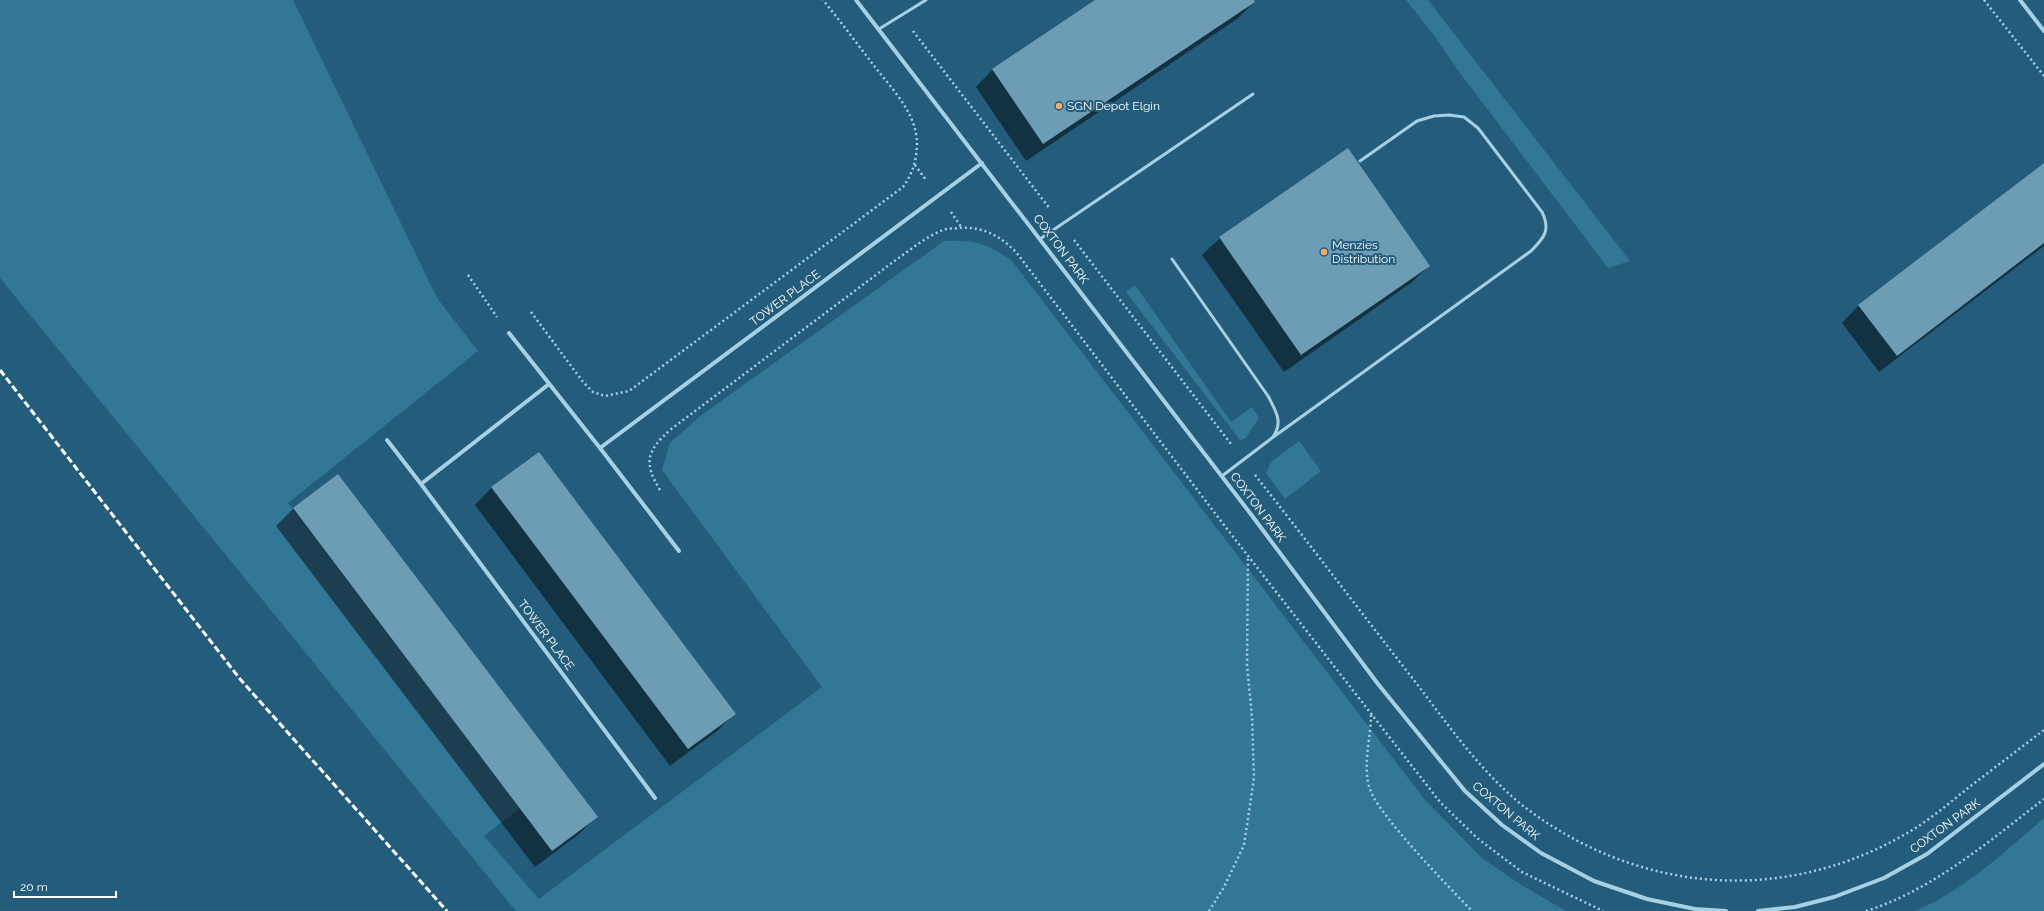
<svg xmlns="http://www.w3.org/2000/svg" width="2044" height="911" font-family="Raleway,sans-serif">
<rect width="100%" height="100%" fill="#235d7b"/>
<path fill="#337797" d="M 0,0 L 293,0 L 437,298 L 478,351 L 288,503 L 520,808 L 484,836 L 539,899 L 822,687 L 662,470 L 670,443 L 703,414 L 944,241 C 976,240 986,243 1012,261 L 1425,800 L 1483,859 L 1523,886 L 1566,911 L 516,911 L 0,278 Z
M 1406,0 L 1428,0 L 1630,261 L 1608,268 L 1460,73 L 1436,38 Z
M 1135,285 L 1231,422 L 1252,407 L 1259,418 L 1245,439 L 1240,440 L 1126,292 Z
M 1299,441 L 1321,471 L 1285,499 L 1266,473 L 1271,462 Z
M 2044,818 L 2044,911 L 1915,911 C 1963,891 2005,852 2044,818 Z"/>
<path fill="#0007" d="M 1097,0 L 1252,0 L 1254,2 L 1237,19 L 1026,161 L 976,87 L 993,69 Z
M 1347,150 L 1429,266 L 1411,283 L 1284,372 L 1202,255 L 1220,238 Z
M 2044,164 L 2044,246 L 1879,372 L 1842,323 L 1859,305 Z
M 492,487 L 734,714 L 717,731 L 670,766 L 475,505 Z
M 294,508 L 596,817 L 579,834 L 535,867 L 276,526 Z"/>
<path fill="#6c9db5" d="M 1095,0 L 1254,0 L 1255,2 L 1043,144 L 992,69 Z
M 1348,148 L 1430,266 L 1301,355 L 1219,237 Z
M 2044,163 L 2044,243 L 1897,356 L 1858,305 Z
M 539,452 L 736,714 L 688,749 L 491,487 Z
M 338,474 L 598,817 L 552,851 L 293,508 Z"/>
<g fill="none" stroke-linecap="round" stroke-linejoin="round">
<path stroke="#a6d1e5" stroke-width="2.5" stroke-dasharray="2 3" stroke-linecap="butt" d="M 1984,0 L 2044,76
M 913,31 L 1050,209
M 915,165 L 926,180
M 951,212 L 962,228
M 1074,240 L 1231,444
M 468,275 L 497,317
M 531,312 L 583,382 L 593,392 L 605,396 L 629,391 L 903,187 C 915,171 920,148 915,129 C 909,106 890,86 875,67 C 858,45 841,22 823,0
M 1255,475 C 1308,542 1360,611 1413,679 C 1447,723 1479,770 1522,805 C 1634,892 1778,906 1902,836 C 1926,823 1947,805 1968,788 C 1993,769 2019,749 2044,730
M 660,490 C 643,462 647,451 670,430 L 893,262 C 909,251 925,237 943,230 C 947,228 953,229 958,228 C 982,226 999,235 1016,252 L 1224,525 L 1440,802 L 1477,838 L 1522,872 L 1603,911
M 1371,715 C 1371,737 1362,768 1370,789 C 1375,803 1386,815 1395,827 C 1419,856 1445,883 1472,911
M 1209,911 L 1224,887 L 1244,845 L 1254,778 L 1252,717 L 1247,665 L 1248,556
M 1866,911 C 1933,890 1989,841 2044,799"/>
<path stroke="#a6d1e5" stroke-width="3" d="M 879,29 L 926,0
M 1040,239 L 1253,94
M 1172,259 L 1268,396 C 1276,411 1284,423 1272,438 L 1222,476
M 1272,438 L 1531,251 C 1544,238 1551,230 1542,212 L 1478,128 L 1464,117 L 1449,115 L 1434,116 L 1417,121 L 1360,161"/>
<path stroke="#a6d1e5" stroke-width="4" d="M 856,0 L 1250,513 L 1378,684 L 1465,791 L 1502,825 L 1541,853 L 1594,881 L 1647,899 L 1695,909 L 1726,911
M 2020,0 L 2044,31
M 509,333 L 600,448 L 982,163
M 549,384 L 421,484 L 655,798
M 387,440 L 421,484
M 600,448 L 679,551
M 1758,911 L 1795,907 L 1834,897 L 1884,878 L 1927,854 L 2044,764"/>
<path stroke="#fff" stroke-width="3" stroke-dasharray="7 3" stroke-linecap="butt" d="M 0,370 L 240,679 L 447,911"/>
</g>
<g fill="#f0ab69" stroke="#235d7b" stroke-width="1.5">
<circle cx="1059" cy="106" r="4"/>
<circle cx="1324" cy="252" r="4"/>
</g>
<g text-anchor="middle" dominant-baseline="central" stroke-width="4" stroke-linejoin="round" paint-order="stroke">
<g font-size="12" fill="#fff" stroke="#235d7b" text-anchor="start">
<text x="1067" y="106">SGN Depot Elgin</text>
<text x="1332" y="245">Menzies<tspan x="1332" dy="14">Distribution</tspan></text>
</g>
<g font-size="12" fill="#fff" stroke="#235d7b">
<text transform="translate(1061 249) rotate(53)">COXTON PARK</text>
<text transform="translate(785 298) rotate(-37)">TOWER PLACE</text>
<text transform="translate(1258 507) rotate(53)">COXTON PARK</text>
<text transform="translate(546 635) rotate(53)">TOWER PLACE</text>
<text transform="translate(1506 811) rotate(40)">COXTON PARK</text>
<text transform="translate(1945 826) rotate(-36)">COXTON PARK</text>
</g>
</g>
<path d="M14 891v6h102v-6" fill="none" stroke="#ffffff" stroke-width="2"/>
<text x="20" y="891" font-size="12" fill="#ffffff" stroke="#235d7b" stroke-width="3" paint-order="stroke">20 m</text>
</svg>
